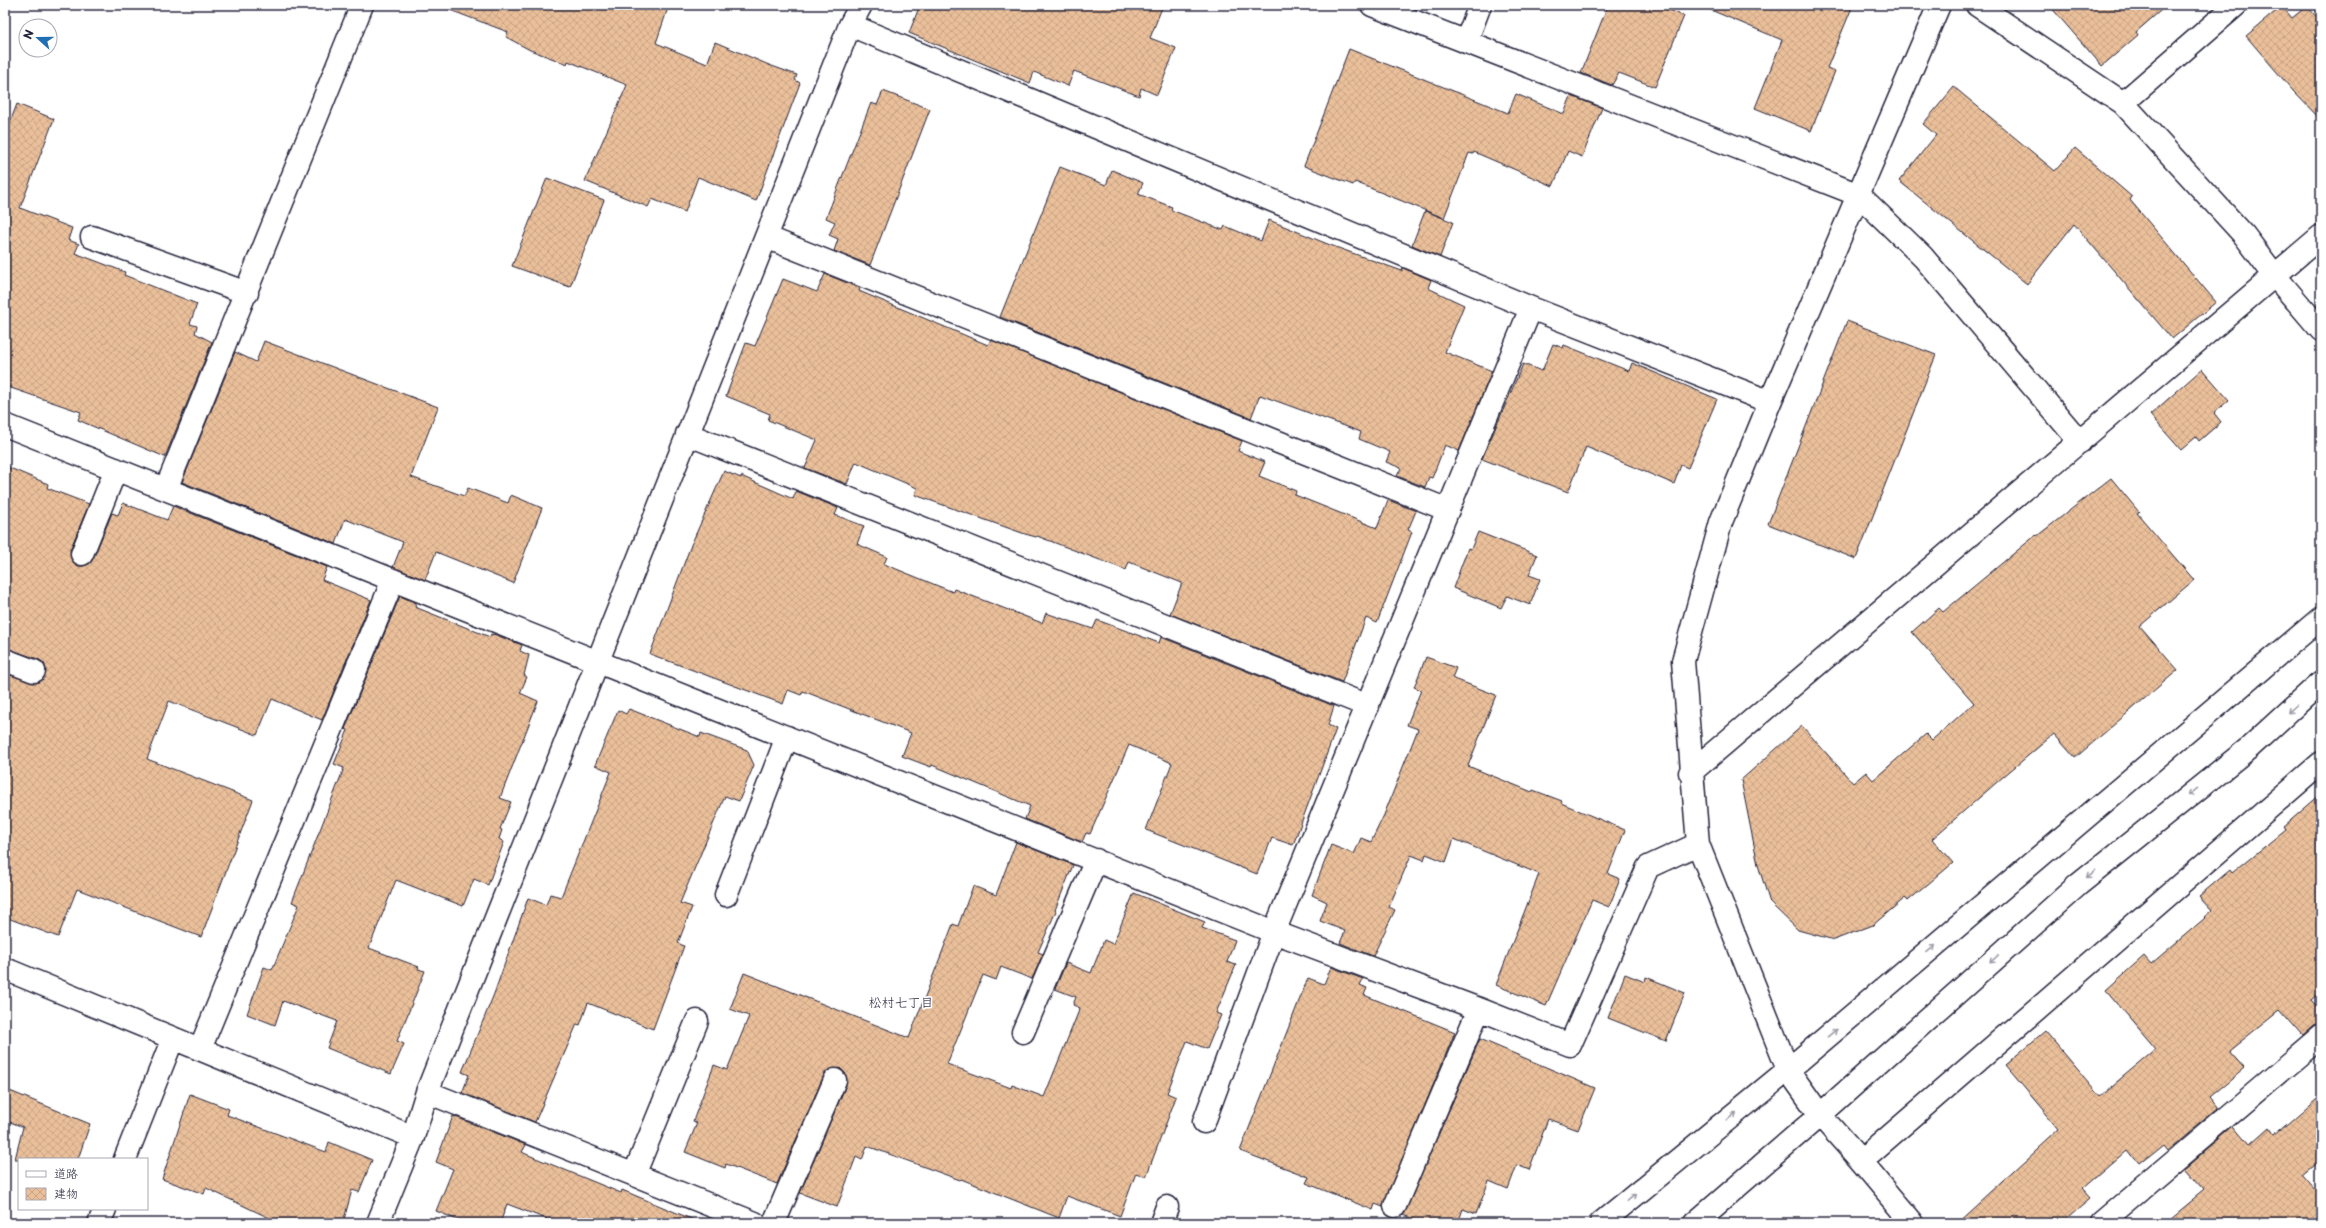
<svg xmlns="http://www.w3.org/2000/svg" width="2326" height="1228" font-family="'Playpen Sans','Klee One',sans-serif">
<defs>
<pattern id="building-cross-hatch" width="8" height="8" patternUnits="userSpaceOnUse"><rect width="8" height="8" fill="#eabf9a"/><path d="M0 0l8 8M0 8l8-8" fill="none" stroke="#c8a486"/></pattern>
</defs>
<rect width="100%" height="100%" fill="#fff"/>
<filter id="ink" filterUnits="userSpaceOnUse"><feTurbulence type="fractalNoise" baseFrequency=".025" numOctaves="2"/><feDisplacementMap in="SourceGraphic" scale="8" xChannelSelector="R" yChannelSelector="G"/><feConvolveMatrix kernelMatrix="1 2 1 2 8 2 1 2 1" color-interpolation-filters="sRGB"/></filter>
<g filter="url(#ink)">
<path fill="url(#building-cross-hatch)" stroke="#22223b" d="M 443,5 L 669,5 L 656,43 L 707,64 L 715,42 L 769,65 L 797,75 L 795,80 L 800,83 L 756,201 L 698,177 L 685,212 L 652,199 L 648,207 L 585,181 L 627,85 L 568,61 L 567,64 L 530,50 L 506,37 L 508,32 L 442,7 Z
M 920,5 L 1163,5 L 1150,38 L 1176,48 L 1157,95 L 1141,88 L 1139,96 L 1074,71 L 1068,86 L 1034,72 L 1030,83 L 909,33 Z
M 1608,5 L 1657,5 L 1684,16 L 1655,87 L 1619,73 L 1612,85 L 1581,73 Z
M 1699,5 L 1853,5 L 1827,68 L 1835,71 L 1811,131 L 1755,108 L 1782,40 Z
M 2049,5 L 2167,5 L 2136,32 L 2138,35 L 2102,66 Z
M 2282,6 L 2292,18 L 2307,6 L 2321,22 L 2321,120 L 2294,92 L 2246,36 Z
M 1349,49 L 1508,113 L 1516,94 L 1564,114 L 1571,96 L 1602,108 L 1582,157 L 1568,151 L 1553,186 L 1474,152 L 1473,154 L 1469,153 L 1444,218 L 1355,182 L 1353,185 L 1304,166 Z
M 1954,87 L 2055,171 L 2075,148 L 2132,197 L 2130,200 L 2216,302 L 2172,339 L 2074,224 L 2027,284 L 1978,245 L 1899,181 L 1936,135 L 1923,124 Z
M 883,91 L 930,109 L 870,265 L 834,251 L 838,239 L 829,235 L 835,222 L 826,218 L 871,103 L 877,105 Z
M 17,104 L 54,119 L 20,208 L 72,228 L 68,240 L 79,244 L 75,253 L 125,272 L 124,275 L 197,304 L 190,324 L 197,326 L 195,333 L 212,342 L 165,457 L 78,420 L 81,412 L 5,386 L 5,135 Z
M 1060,167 L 1106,185 L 1112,170 L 1143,183 L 1138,194 L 1172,207 L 1171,210 L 1223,230 L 1225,226 L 1261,241 L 1269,220 L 1330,245 L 1402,271 L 1403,268 L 1431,280 L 1428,288 L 1464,305 L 1445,352 L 1492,371 L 1459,451 L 1445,445 L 1432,478 L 1429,477 L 1425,487 L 1397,476 L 1401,468 L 1386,462 L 1390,452 L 1359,439 L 1361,432 L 1260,395 L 1251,418 L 1000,317 Z
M 547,178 L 604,200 L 570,287 L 512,266 Z
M 1425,211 L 1453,222 L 1440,257 L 1412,245 Z
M 825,274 L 860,288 L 859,291 L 988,345 L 991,340 L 1242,441 L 1238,451 L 1265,462 L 1259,476 L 1296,491 L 1295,495 L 1377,528 L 1388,500 L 1416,511 L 1408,530 L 1412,532 L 1377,623 L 1366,618 L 1342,682 L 1170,614 L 1182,583 L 1129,562 L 1126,570 L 1037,536 L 1036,537 L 1025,534 L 915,495 L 917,488 L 856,462 L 847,484 L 805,468 L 817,440 L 768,420 L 770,414 L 726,396 L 746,343 L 755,346 L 783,279 L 817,292 Z
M 1847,321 L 1936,355 L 1856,559 L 1768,524 Z
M 264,341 L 438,407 L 411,477 L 464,496 L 468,488 L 508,503 L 511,495 L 542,508 L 513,583 L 436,552 L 425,580 L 393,567 L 403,542 L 345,519 L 336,544 L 182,482 L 235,352 L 256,362 Z
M 1553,344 L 1563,348 L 1564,345 L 1629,371 L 1632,363 L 1717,399 L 1688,468 L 1681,465 L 1674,484 L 1586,447 L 1568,492 L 1482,459 L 1523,364 L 1542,371 Z
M 2202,369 L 2229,400 L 2214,413 L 2221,422 L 2199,441 L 2196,437 L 2181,450 L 2150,415 Z
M 5,466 L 48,484 L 47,488 L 89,504 L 70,550 L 72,561 L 78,566 L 84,566 L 93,559 L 112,513 L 118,515 L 123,503 L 167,520 L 173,506 L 327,567 L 322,580 L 371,600 L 322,720 L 272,699 L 257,735 L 169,701 L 147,759 L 253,800 L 201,937 L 77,889 L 58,937 L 5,917 L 5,673 L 36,683 L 42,680 L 46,669 L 44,663 L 38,659 L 5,648 Z
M 724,471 L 741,478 L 741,476 L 793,499 L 796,491 L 838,508 L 835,515 L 864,526 L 857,544 L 887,557 L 884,564 L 953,592 L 954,589 L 1042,623 L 1046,613 L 1093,629 L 1097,620 L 1159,643 L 1161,637 L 1334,706 L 1328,725 L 1336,729 L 1293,845 L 1272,838 L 1257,874 L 1146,830 L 1172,763 L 1129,745 L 1090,834 L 1086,833 L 1082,842 L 1025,819 L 1030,806 L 932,765 L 931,767 L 902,756 L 911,733 L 803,691 L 801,695 L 788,690 L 783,704 L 650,654 L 691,545 Z
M 2111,478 L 2139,512 L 2137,513 L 2194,580 L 2140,626 L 2178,670 L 2075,758 L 2054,734 L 2004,776 L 1932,839 L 1953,863 L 1908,901 L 1905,898 L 1873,925 L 1834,940 L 1798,930 L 1770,903 L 1758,865 L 1741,780 L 1802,726 L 1853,783 L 1866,772 L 1873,780 L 1926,734 L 1932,740 L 1974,703 L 1912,632 L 1939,608 L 1943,612 L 2036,535 L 2037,536 Z
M 1478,532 L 1537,555 L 1529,575 L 1540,579 L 1530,605 L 1507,596 L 1501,608 L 1453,588 L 1468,548 L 1471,549 Z
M 400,596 L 416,603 L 415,607 L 490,637 L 491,634 L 496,635 L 522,645 L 520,651 L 529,655 L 524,675 L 527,677 L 520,693 L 538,701 L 500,798 L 511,802 L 500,829 L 502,830 L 499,839 L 504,842 L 488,885 L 474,879 L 463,906 L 396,880 L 369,948 L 419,967 L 418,969 L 425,971 L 397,1041 L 404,1044 L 391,1074 L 327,1048 L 337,1021 L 283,1001 L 275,1025 L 247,1014 L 264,967 L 272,970 L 299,905 L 292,902 L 344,768 L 334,764 L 348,730 L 345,729 Z
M 1426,657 L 1456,668 L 1452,678 L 1496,695 L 1468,766 L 1532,792 L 1533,790 L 1562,801 L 1561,803 L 1625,830 L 1608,874 L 1620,879 L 1609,907 L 1592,900 L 1546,1006 L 1496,985 L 1539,874 L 1454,839 L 1446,862 L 1426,854 L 1424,860 L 1411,855 L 1389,907 L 1395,910 L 1373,956 L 1340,943 L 1345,931 L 1320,921 L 1327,902 L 1312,895 L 1331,845 L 1354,854 L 1361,838 L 1371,842 L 1384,815 L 1418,729 L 1407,725 L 1421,690 L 1414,687 Z
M 629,709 L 700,737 L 701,733 L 747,750 L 754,765 L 739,801 L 725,796 L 680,903 L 692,907 L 678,943 L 684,946 L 653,1029 L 588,1003 L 580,1025 L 577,1024 L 535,1122 L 462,1093 L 469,1075 L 462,1072 L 494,994 L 528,898 L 546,905 L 550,894 L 561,897 L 611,772 L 595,765 L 618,710 L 626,714 Z
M 2321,794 L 2321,992 L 2312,1000 L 2321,1010 L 2321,1025 L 2313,1027 L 2303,1036 L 2280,1010 L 2229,1051 L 2244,1068 L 2209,1097 L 2218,1108 L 2168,1150 L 2164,1145 L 2138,1166 L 2126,1151 L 2082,1189 L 2090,1198 L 2061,1223 L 1956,1223 L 2059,1129 L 2005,1065 L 2045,1031 L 2100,1096 L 2156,1049 L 2106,990 L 2144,956 L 2151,964 L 2205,918 L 2204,917 L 2212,910 L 2199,896 L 2230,870 L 2232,873 L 2285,830 L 2283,827 Z
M 1016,842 L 1073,865 L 1055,910 L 1056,911 L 1038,952 L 1043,954 L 1032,979 L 1001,967 L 996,980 L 983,975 L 947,1064 L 1011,1088 L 1012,1085 L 1044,1097 L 1080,1008 L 1073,1005 L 1076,997 L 1055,989 L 1066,963 L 1091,973 L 1104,940 L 1113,944 L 1134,893 L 1205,922 L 1202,928 L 1235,940 L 1227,962 L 1236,965 L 1216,1013 L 1221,1015 L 1207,1049 L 1187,1041 L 1167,1093 L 1176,1097 L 1146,1177 L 1136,1173 L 1120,1216 L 1067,1196 L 1059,1218 L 961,1179 L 960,1180 L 867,1146 L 862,1160 L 856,1157 L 837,1207 L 800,1193 L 846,1085 L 845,1073 L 840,1068 L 828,1070 L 824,1075 L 777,1184 L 726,1164 L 725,1168 L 685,1152 L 697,1123 L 693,1121 L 714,1065 L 727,1070 L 749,1016 L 730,1009 L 744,973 L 909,1038 L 953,924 L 958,926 L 973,886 L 996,895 Z
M 1331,967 L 1363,979 L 1360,985 L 1367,988 L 1364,995 L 1455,1032 L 1383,1207 L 1375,1204 L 1373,1210 L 1306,1183 L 1309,1177 L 1240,1151 L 1308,978 L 1324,984 Z
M 1625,974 L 1645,982 L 1646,977 L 1685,993 L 1666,1041 L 1608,1018 Z
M 1480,1039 L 1595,1088 L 1578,1130 L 1548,1119 L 1529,1170 L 1517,1165 L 1508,1189 L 1489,1181 L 1476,1214 L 1463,1209 L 1458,1223 L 1422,1223 L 1403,1215 Z
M 5,1089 L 90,1124 L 78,1159 L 15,1159 L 23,1127 L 5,1120 Z
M 190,1094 L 229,1109 L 227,1115 L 326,1152 L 329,1142 L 372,1160 L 359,1192 L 352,1190 L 343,1223 L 280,1223 L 206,1188 L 204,1194 L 162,1179 Z
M 2321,1094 L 2321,1162 L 2304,1176 L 2321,1196 L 2321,1223 L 2164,1223 L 2204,1190 L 2185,1169 L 2233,1128 L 2249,1147 L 2268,1130 L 2272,1136 Z
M 453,1116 L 526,1145 L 522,1152 L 526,1154 L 621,1193 L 622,1190 L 701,1223 L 557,1223 L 507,1204 L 500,1223 L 465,1223 L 436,1211 L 453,1169 L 436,1162 Z"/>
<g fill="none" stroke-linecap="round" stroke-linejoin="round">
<defs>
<path id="minor" d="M 861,5 L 850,25 L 1531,308 L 1770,402
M 1372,5 L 1859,195 L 1923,257 L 2080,442
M 1939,5 L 1770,402 L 1721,522 L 1683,661 L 1698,844 L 1788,1070 L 1820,1115 L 1861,1161 L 2321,763
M 1977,5 L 2123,103 L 2244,235 L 2275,276 L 2321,330
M 1466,42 L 1480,5
M 2123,103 L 2236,5
M 92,237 L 247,293
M 766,237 L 1448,510
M 5,425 L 1274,932 L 1479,1009 L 1570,1045 L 1648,867 L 1698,844
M 687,434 L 1368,706
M 166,489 L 362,5
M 82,554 L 116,469
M 5,660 L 34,671
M 1690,773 L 2321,236
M 726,895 L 787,737
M 5,969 L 413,1137
M 1023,1032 L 1096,860
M 200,1049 L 393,580
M 427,1092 L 850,25
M 1204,1122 L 1274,932 L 1531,308
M 125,1159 L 173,1038
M 1861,1161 L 1913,1223
M 634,1175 L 697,1021
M 1395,1206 L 1479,1009
M 99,1223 L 105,1209
M 378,1223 L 413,1137 L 427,1092 L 755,1223
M 774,1223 L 835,1080
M 1161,1223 L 1167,1207
M 1601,1223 L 1788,1070 L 2321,618
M 1695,1223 L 1820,1115 L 2078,885 L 2249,748 L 2321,682
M 2102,1223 L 2321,1037"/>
</defs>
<use href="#minor" stroke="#22223b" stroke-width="25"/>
<use href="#minor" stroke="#fff" stroke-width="22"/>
</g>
<defs><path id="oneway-shaft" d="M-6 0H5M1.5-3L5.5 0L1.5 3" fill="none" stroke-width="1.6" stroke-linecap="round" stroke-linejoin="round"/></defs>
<g stroke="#9c9ca7">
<use href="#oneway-shaft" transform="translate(2292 709) rotate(138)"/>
<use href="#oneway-shaft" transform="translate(2193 792) rotate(141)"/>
<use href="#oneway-shaft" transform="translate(2091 874) rotate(141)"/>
<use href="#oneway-shaft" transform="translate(1931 949) rotate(-40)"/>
<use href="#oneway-shaft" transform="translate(1994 959) rotate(138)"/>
<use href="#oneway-shaft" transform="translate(1832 1033) rotate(-40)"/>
<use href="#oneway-shaft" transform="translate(1732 1116) rotate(-39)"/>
<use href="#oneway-shaft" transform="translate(1631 1198) rotate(-39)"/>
</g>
</g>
<g text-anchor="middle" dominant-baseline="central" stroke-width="3.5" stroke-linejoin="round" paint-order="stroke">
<g font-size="13" fill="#22223b" stroke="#fff">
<text x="901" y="1001">松村七丁目</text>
</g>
</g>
<rect width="2326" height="1228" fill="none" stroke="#fff" stroke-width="20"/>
<rect x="10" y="10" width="2306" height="1208" fill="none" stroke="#22223b" stroke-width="1.5" filter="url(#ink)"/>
<rect x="18" y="1158" width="130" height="52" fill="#ffffff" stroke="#a7a7b1"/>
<rect x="26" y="1171" width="20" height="6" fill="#ffffff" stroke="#a7a7b1"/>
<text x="54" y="1178" font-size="12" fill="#22223b">道路</text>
<rect x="26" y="1188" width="20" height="12" fill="url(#building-cross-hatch)" stroke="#a7a7b1"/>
<text x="54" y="1198" font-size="12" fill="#22223b">建物</text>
<g transform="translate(38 38) rotate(291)"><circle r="19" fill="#ffffff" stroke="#a7a7b1"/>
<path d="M0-3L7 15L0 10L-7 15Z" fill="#1f6fb2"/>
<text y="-6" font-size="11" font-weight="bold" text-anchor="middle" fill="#22223b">N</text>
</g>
</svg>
